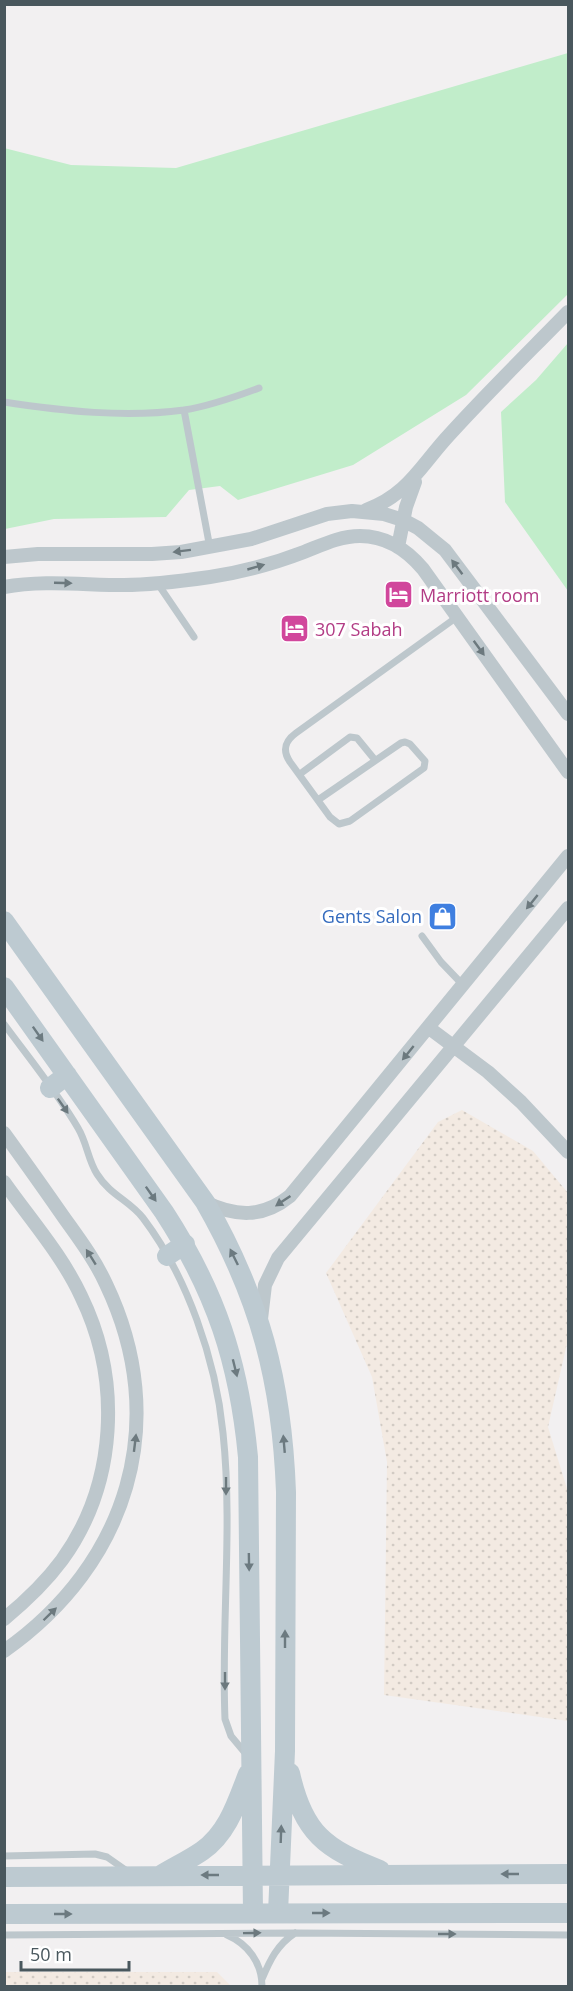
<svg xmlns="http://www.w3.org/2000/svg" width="573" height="1991" font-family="'Open Sans',sans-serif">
<defs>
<pattern id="sand-dots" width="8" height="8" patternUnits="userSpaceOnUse" patternTransform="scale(1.5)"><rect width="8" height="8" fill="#f3eae2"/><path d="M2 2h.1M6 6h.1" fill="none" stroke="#d2cbc4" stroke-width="1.8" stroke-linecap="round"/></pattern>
</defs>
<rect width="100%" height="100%" fill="#f2f0f1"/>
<path fill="#c1edca" d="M 568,53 L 568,294 L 466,395 L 353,465 L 238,500 L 220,486 L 189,490 L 166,517 L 54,519 L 5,529 L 4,148 L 71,165 L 176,168 Z
M 568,343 L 568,591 L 505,502 L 501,412 L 536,380 Z"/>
<path fill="url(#sand-dots)" d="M 462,1110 L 533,1151 L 568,1193 L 568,1339 L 548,1427 L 568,1492 L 568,1721 L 384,1695 L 387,1462 L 372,1377 L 326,1273 L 438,1122 Z
M 5,1972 L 217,1972 L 231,1986 L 5,1986 Z"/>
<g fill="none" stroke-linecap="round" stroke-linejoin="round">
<path stroke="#bdc7cc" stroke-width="7" d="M 4,402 C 63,411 125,418 184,410 C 210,406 235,397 259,388
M 184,410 L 210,548
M 158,584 L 194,637
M 300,774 L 350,737 L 357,738 L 375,760
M 318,800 L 401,743 L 405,742 L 410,744 L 425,761 L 424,768 L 350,821 L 339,824 L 330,817 L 290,762 C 282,750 285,741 296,733 L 457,617
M 422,936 L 441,962 L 463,985
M 4,1024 C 29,1058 57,1092 78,1128 C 87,1143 88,1160 97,1174 C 110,1195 130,1201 143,1218 C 187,1276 216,1360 223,1433 C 233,1527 221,1625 225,1719 L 231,1736 L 246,1754
M 4,1856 L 95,1854 L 107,1857 L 127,1871
M 4,1935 L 296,1933 L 568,1935
M 227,1935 C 248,1944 262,1963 262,1986
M 262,1979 C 270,1960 277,1945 295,1933"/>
<path stroke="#bdc7cc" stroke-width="14" d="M 366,510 C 408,495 421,465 450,434 C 488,392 529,352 568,312
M 398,547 L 406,507 L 415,482
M 4,557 L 38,554 L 152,554 L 181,552 L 251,539 L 327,514 L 352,511 L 384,514 L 403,520 L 418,528 L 445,550 L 568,714
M 4,587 C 44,580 84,585 124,585 C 153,585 182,581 210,577 C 242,572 273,564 304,552 C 322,545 340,536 360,536 C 386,536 407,550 423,569 L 568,772
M 429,1028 L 488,1072 L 521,1102 L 568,1152
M 4,1133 C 25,1162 45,1190 65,1219 C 80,1240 95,1260 106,1284 C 172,1422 128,1564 4,1651
M 4,1182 C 30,1219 62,1255 81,1296 C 122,1380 117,1484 62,1560 C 45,1583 26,1601 4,1619
M 205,1202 C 236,1217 263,1218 290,1196 L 568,856
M 261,1319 L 265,1285 L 278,1258 L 568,908"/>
<path stroke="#bdcad1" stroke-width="20" d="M 4,921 L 205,1202 C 260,1298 282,1382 286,1492 L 285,1751 L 278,1913
M 4,987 L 164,1212 C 216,1292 239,1362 248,1457 L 253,1913
M 50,1088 L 67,1075
M 167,1256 L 185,1244
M 290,1773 C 303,1833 325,1849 380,1870
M 161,1875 C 174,1867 189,1860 202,1851 C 228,1833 237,1802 248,1774
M 4,1877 L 568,1874
M 4,1914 L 568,1913"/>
</g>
<defs><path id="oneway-solid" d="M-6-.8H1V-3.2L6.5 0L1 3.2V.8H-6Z" transform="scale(1.5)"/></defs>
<g fill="#6c797e">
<use href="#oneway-solid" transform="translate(182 551) rotate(173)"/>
<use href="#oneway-solid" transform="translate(256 567) rotate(-16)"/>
<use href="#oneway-solid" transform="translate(457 567) rotate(-127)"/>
<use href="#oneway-solid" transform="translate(63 583) rotate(2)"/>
<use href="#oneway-solid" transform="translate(479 648) rotate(54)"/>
<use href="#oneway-solid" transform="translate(532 902) rotate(129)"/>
<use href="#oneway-solid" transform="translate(408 1053) rotate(129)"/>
<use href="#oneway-solid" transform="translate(63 1106) rotate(55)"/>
<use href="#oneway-solid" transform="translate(283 1201) rotate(146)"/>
<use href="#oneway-solid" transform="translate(91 1257) rotate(-122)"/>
<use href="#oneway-solid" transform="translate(135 1443) rotate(-83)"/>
<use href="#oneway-solid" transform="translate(226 1486) rotate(90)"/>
<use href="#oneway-solid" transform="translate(50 1614) rotate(-44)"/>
<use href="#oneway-solid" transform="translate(225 1681) rotate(90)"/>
<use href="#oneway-solid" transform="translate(252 1933) rotate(-1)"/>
<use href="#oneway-solid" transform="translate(447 1934)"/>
</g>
<g fill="#6c7a80">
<use href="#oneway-solid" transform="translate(38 1034) rotate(55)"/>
<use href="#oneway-solid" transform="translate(151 1194) rotate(55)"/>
<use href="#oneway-solid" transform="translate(234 1257) rotate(-116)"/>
<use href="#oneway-solid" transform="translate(235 1368) rotate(76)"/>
<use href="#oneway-solid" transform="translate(284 1444) rotate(-95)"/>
<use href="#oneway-solid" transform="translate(249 1562) rotate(89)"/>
<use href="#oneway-solid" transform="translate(285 1639) rotate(-90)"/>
<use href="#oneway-solid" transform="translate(281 1834) rotate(-88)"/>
<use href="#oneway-solid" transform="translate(510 1874) rotate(180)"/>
<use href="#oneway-solid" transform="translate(210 1875) rotate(180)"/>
<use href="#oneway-solid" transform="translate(321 1913)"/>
<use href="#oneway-solid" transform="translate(63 1914)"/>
</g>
<defs>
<symbol id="hotel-square" viewBox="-11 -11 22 22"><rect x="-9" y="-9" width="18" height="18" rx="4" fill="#d1479c" stroke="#fff"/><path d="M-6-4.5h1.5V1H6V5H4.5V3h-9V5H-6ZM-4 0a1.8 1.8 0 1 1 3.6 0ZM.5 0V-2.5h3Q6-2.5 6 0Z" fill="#fff"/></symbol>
<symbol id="shop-square" viewBox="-11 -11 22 22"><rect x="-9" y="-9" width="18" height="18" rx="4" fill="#3f7fe0" stroke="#fff"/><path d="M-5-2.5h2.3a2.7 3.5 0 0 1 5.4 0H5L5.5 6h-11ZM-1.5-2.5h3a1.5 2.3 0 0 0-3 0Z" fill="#fff"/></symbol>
</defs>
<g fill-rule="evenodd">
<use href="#hotel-square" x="382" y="578" width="33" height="33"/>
<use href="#hotel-square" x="278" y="612" width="33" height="33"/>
<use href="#shop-square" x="426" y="900" width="33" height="33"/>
</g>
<g text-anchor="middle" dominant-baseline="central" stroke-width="6" stroke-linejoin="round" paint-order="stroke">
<g font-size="18" fill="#b23c85" stroke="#fff" text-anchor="start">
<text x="420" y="595">Marriott room</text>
<text x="315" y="629">307 Sabah</text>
</g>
<g font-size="18" fill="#366cbe" stroke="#fff" text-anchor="end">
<text x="422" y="916">Gents Salon</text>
</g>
</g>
<rect width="573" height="1991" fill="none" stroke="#49575d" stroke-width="12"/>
<path d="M21 1961v9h108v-9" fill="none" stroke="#49575d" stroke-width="3"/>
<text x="30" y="1961" font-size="18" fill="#49575d" stroke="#ffffff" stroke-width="4.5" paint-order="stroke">50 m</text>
</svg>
